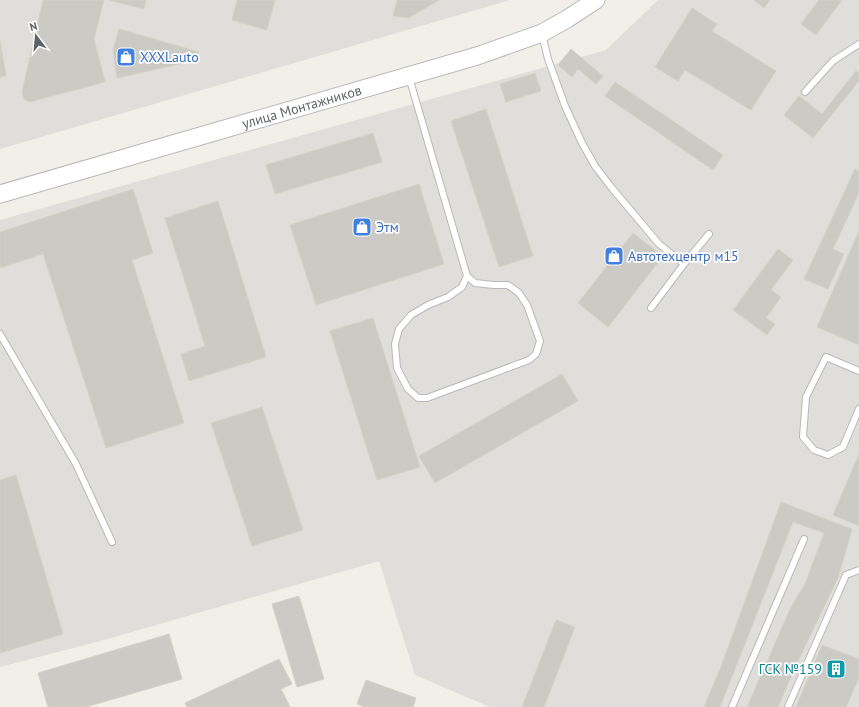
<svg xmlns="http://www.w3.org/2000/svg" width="859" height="707" font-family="'PT Sans',sans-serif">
<rect width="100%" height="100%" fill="#f1efe8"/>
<path fill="#e0deda" d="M 0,0 L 510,0 L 0,149 Z
M 658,0 L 859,0 L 859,707 L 490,707 L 415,675 L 379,561 L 104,640 L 0,667 L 0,220 L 606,50 Z"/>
<path fill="#cccac5" stroke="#d6d1c6" d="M 43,0 L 104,0 L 94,39 L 105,82 L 30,102 L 24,99 L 22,92 Z
M 109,0 L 146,0 L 144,9 Z
M 237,0 L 275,0 L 267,30 L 232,20 Z
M 397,0 L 439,0 L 409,18 L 393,16 Z
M 754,0 L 770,0 L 764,8 Z
M 819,0 L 842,0 L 816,35 L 801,24 Z
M 692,8 L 717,24 L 712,31 L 776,71 L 751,110 L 685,70 L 678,81 L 655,67 Z
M 119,29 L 199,52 L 193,61 L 117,78 L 113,50 Z
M 0,41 L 6,76 L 0,77 Z
M 571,49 L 603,76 L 596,84 L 578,69 L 572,77 L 558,65 Z
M 856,71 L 859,73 L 859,81 L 813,138 L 784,115 L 799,96 L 822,114 Z
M 535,73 L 541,91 L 506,102 L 500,84 Z
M 615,82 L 723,155 L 713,170 L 605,96 Z
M 486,109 L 533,256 L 499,267 L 451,121 Z
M 373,133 L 382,162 L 275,194 L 266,165 Z
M 855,169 L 859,171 L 859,193 L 833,249 L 844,254 L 828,289 L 804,279 Z
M 419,184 L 444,264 L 316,305 L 290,225 Z
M 133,189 L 153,253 L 132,260 L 184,423 L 106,448 L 43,254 L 0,268 L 0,232 Z
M 218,201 L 266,357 L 189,381 L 181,354 L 205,346 L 165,218 Z
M 859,231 L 859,345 L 817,327 Z
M 633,233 L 663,256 L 608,327 L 578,303 Z
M 778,249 L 793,260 L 771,290 L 781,297 L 766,318 L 775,324 L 767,335 L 733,310 Z
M 373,318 L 420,467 L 377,480 L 330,331 Z
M 562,374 L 578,401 L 435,483 L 419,456 Z
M 262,407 L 303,530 L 252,546 L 211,423 Z
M 859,454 L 859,526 L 833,515 Z
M 16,475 L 63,634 L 0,653 L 0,480 Z
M 781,502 L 852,529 L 838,578 L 798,661 L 778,707 L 747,707 L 791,607 L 805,584 L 824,533 L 793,522 L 720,707 L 704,707 L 722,664 Z
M 299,596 L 324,679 L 297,687 L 272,604 Z
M 556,620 L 575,627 L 544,707 L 522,707 Z
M 169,634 L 182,679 L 86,707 L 48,707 L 38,673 Z
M 822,645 L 859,659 L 859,678 L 846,707 L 796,707 Z
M 279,659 L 292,684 L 281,689 L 290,707 L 187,707 L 185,703 Z
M 366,680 L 416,698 L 413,707 L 364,707 L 357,704 Z"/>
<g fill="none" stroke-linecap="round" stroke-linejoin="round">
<defs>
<path id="lane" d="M 542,34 L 548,59 L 565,106 L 582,143 L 595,166 L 611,187 L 659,244 L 684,264 L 651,308
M 409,77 L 467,276 L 475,283 L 494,285 L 508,285 L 519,293 L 527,305 L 540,341 L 536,354 L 529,360 L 427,398 L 418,398 L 408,389 L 397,368 L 395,344 L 399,329 L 411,315 L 428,305 L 448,297 L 462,287 L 467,276
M 805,92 L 833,61 L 859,44
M 684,264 L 709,234
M 0,334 L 76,464 L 112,542
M 859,371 L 826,357 L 806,397 L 803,437 L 814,450 L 828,455 L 843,447 L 859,409
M 732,707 L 804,539
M 788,707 L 846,575 L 859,570"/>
<g id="secondary">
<path id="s1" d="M 0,194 L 211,133 L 477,56 L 542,33 L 567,19 L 596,0"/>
</g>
</defs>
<use href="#lane" stroke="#b5b8bc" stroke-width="8"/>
<use href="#secondary" stroke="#b6babf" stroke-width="19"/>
<use href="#lane" stroke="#fff" stroke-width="6"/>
<use href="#secondary" stroke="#fff" stroke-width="17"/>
</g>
<defs>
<symbol id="shop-square" viewBox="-11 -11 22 22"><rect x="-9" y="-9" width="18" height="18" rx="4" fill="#3f7fe0" stroke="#fff"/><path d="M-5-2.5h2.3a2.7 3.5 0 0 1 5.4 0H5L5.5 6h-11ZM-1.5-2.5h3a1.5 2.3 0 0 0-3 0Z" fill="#fff"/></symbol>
<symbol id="building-square" viewBox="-11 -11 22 22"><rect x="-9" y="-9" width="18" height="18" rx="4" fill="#0f9aa8" stroke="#fff"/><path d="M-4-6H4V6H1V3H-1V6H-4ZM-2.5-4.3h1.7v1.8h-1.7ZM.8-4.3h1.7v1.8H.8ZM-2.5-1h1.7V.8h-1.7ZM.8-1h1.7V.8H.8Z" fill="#fff"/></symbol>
</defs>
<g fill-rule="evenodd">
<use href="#shop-square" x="115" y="46" width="22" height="22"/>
<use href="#shop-square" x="351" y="216" width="22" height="22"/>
<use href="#shop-square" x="603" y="245" width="22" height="22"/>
<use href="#building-square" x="825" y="658" width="22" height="22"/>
</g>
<g text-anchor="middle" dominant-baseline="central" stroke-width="3.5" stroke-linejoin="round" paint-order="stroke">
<g font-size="14" fill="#366cbe" stroke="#fff" text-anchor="start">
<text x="140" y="57">XXXLauto</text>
<text x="376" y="227">Этм</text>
<text x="628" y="256">Автотехцентр м15</text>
</g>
<g font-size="14" fill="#5f6368" stroke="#fff">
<text stroke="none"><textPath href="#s1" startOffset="314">улица Монтажников</textPath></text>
</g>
<g font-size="14" fill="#0d838f" stroke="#fff" text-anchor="end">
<text x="822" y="669">ГСК №159</text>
</g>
</g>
<g transform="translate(36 36) rotate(344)" stroke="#ffffff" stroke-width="3" paint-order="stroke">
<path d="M0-3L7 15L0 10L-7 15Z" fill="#5f6368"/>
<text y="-6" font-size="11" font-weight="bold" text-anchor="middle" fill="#5f6368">N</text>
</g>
</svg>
